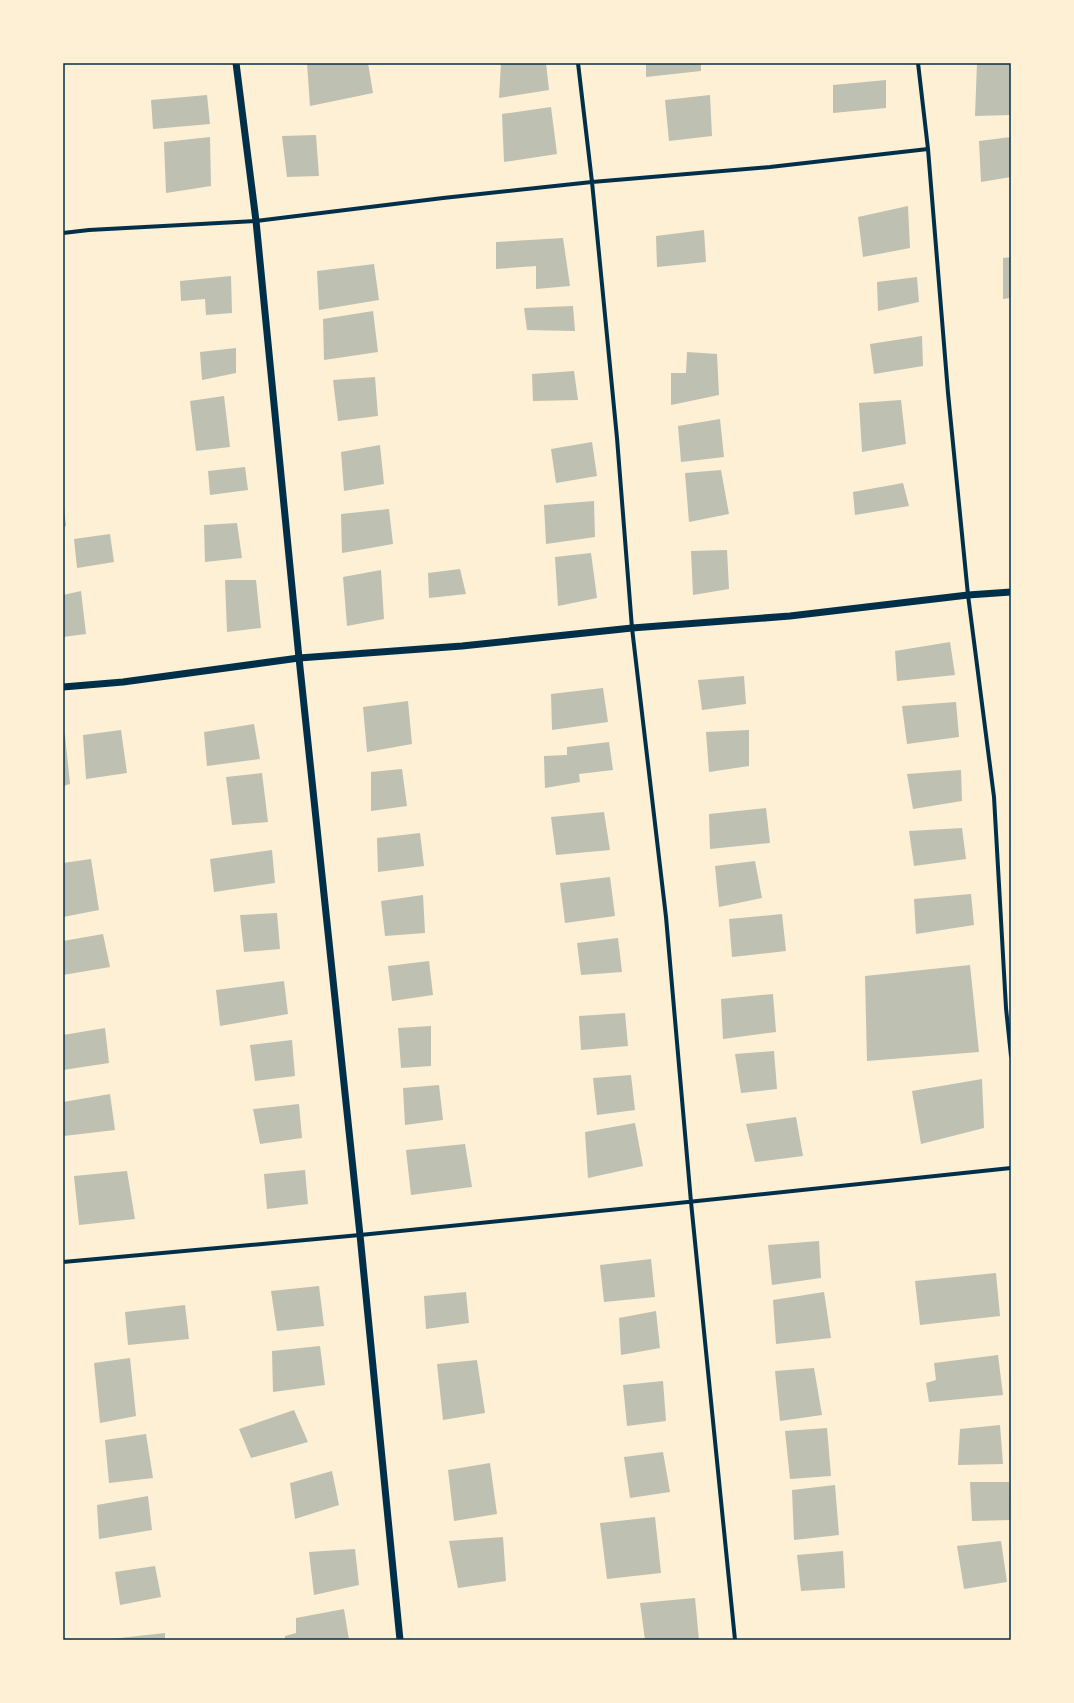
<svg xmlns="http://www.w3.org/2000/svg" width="1074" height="1703" font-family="'Exo 2',sans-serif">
<rect width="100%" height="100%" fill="#fdf0d5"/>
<path fill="#bec0b2" d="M 307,63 L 368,63 L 373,93 L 310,106 Z
M 501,63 L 546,63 L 549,90 L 499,98 Z
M 646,63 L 701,63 L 701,71 L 646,77 Z
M 977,63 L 1011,63 L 1011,115 L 975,116 Z
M 886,80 L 886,108 L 833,113 L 833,85 Z
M 207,95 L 210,124 L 153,129 L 151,100 Z
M 710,95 L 712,136 L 669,141 L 665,100 Z
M 551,107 L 557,154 L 504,162 L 502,114 Z
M 316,135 L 319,176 L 287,177 L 282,136 Z
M 210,137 L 211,186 L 166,193 L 164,142 Z
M 1011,137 L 1011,177 L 981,182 L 979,141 Z
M 908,206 L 910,248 L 863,257 L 858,217 Z
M 704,230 L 706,262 L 657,267 L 656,236 Z
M 563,238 L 570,286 L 536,289 L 536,266 L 496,269 L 496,242 Z
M 1011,257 L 1011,298 L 1003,299 L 1003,258 Z
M 374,264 L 379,300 L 319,310 L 317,271 Z
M 231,276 L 232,313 L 206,315 L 205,299 L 181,301 L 180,281 Z
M 917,277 L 919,302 L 878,311 L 877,282 Z
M 573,306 L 575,331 L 527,330 L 524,308 Z
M 373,311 L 378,352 L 324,360 L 323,319 Z
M 922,336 L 923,366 L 874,374 L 870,344 Z
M 236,348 L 236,373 L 202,380 L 200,352 Z
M 687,352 L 717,354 L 719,395 L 671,405 L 671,373 L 686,373 Z
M 574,371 L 578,400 L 533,401 L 532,374 Z
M 375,377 L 378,416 L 338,421 L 333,380 Z
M 224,396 L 230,447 L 196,451 L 190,401 Z
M 901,400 L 906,444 L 862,452 L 859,403 Z
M 720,419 L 724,457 L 681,462 L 678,426 Z
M 592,442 L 597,476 L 556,483 L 551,449 Z
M 380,445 L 384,484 L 344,491 L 341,452 Z
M 245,467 L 248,490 L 210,495 L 208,471 Z
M 721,470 L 729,514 L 689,522 L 685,473 Z
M 903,483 L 909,506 L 855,515 L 853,492 Z
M 63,498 L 66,526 L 63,527 Z
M 594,501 L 595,537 L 546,544 L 544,505 Z
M 389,509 L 393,544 L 342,553 L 341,514 Z
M 237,523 L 242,558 L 205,562 L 204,525 Z
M 110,534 L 114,562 L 77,568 L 74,539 Z
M 727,550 L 729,589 L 693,595 L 691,551 Z
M 591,553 L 597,598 L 558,606 L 555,557 Z
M 460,569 L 466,594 L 429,598 L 428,573 Z
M 381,570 L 384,619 L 347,626 L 343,577 Z
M 225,580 L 256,580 L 261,628 L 227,632 Z
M 81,591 L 86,634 L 63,637 L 63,595 Z
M 950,642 L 955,675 L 897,681 L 895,651 Z
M 744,676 L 746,704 L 702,710 L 698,680 Z
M 603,688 L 608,722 L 552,730 L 551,694 Z
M 408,701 L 412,744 L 367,752 L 363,707 Z
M 956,702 L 959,737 L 907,744 L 902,706 Z
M 254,724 L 260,759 L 207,766 L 204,732 Z
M 121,730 L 127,773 L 86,779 L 83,735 Z
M 749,730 L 749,766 L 709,772 L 706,732 Z
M 63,735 L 65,735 L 70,784 L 63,786 Z
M 609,742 L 613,770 L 579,774 L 580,782 L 545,788 L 544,756 L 567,755 L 567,747 Z
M 402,769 L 407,806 L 371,811 L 371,772 Z
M 961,770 L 962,801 L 913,809 L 907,774 Z
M 262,773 L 268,822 L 232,825 L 226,777 Z
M 766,808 L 770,843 L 710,849 L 709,814 Z
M 604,812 L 610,850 L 556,855 L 551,817 Z
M 962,828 L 966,859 L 914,866 L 909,831 Z
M 420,833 L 424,866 L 378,872 L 377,838 Z
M 272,850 L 275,883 L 214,892 L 210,859 Z
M 91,859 L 99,910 L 63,917 L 63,863 Z
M 755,861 L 762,898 L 719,907 L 715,866 Z
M 610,877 L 615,916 L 565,923 L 560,883 Z
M 971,894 L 974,925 L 916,934 L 914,899 Z
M 423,895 L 425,933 L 385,936 L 381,901 Z
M 277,913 L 280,949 L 244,952 L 240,915 Z
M 782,914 L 786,951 L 732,957 L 729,919 Z
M 103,934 L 110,967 L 63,975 L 63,941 Z
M 618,938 L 622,972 L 581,975 L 577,943 Z
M 429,961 L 433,995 L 392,1001 L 388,966 Z
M 970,965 L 979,1052 L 867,1061 L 865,976 Z
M 284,981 L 288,1014 L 220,1026 L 216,990 Z
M 773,994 L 776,1032 L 723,1039 L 721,999 Z
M 625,1013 L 628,1046 L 581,1050 L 579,1016 Z
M 431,1026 L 431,1066 L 401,1068 L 398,1028 Z
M 105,1028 L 109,1063 L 63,1070 L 63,1035 Z
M 292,1040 L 295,1076 L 255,1081 L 250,1045 Z
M 774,1051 L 777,1089 L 741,1093 L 735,1054 Z
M 631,1075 L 635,1110 L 597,1115 L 593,1078 Z
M 982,1079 L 984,1128 L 921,1144 L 912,1091 Z
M 439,1085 L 443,1120 L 405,1125 L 403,1088 Z
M 110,1094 L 115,1130 L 64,1136 L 63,1102 Z
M 299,1104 L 302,1138 L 260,1144 L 253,1109 Z
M 796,1117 L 803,1156 L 755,1162 L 746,1124 Z
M 635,1123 L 643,1166 L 588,1178 L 585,1132 Z
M 465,1144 L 472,1187 L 411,1195 L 406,1150 Z
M 305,1170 L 308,1204 L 267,1209 L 264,1174 Z
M 127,1171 L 135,1219 L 79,1225 L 74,1176 Z
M 819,1241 L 821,1278 L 772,1285 L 768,1245 Z
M 651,1259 L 655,1297 L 604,1302 L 600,1265 Z
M 996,1273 L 1000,1316 L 920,1325 L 915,1281 Z
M 319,1286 L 324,1326 L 277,1331 L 271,1291 Z
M 466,1292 L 469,1323 L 426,1329 L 424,1296 Z
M 824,1292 L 831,1338 L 776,1344 L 773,1300 Z
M 185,1305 L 189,1339 L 128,1345 L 125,1312 Z
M 656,1311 L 660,1348 L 621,1355 L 619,1318 Z
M 320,1346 L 325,1385 L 273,1392 L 272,1351 Z
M 998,1355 L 1003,1395 L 929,1402 L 926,1383 L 936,1380 L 934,1363 Z
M 130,1358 L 136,1416 L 100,1423 L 94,1363 Z
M 477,1360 L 485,1413 L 443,1420 L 437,1364 Z
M 814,1368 L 822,1415 L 780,1421 L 775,1371 Z
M 663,1381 L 666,1421 L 627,1426 L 623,1385 Z
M 294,1410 L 308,1442 L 251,1458 L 239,1429 Z
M 1000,1425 L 1003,1464 L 958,1465 L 960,1429 Z
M 827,1428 L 831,1476 L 790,1479 L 785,1431 Z
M 146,1434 L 153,1478 L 109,1483 L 105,1440 Z
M 663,1452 L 670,1492 L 630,1498 L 624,1457 Z
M 490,1463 L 497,1514 L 454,1521 L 448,1470 Z
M 332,1471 L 339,1505 L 295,1519 L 290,1483 Z
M 970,1482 L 1009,1482 L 1011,1520 L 972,1521 Z
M 835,1485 L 839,1535 L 794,1540 L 792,1490 Z
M 148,1496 L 152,1530 L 99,1539 L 97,1505 Z
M 655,1517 L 661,1573 L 607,1579 L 600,1523 Z
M 503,1537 L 506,1581 L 458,1588 L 449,1541 Z
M 1001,1541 L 1007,1582 L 964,1589 L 957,1546 Z
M 355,1549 L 359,1585 L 314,1595 L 309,1552 Z
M 843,1551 L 845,1588 L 801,1591 L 797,1555 Z
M 155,1566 L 161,1597 L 120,1605 L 115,1572 Z
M 695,1598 L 699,1640 L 645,1640 L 640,1603 Z
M 344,1609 L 349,1640 L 285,1640 L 285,1636 L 296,1633 L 296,1618 Z
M 165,1633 L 165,1640 L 111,1640 L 111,1639 Z"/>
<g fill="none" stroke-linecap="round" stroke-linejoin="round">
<path stroke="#003049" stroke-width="4" d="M 578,63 L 592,182 L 617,438 L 632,628 L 666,917 L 691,1202 L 735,1640
M 918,63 L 928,149 L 948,393 L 968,595 L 994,797 L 1006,1008 L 1011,1056
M 63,233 L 89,230 L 256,221 L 443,198 L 592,182 L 770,167 L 928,149
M 63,1262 L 360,1235 L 659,1205 L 1011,1168"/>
<path stroke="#003049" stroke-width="7" d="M 236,63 L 256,221 L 299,658 L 360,1235 L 400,1640
M 63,687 L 123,682 L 299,658 L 462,646 L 632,628 L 790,616 L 968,595 L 1011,592"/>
</g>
<rect width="1074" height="1703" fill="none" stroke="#fdf0d5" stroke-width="128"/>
<rect x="64" y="64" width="946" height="1575" fill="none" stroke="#003049" stroke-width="1.5"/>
</svg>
